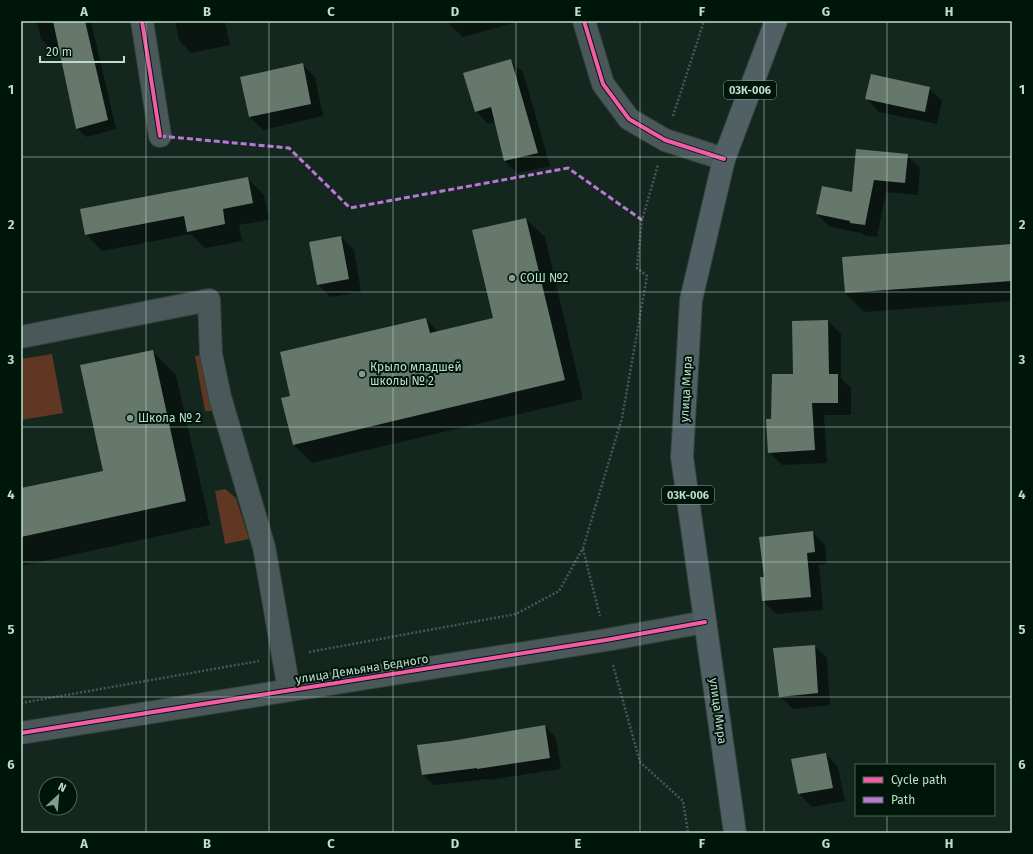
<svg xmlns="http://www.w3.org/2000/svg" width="1033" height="854" font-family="'Fira Sans',sans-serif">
<rect width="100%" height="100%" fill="#13271f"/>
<path fill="#5f3723" d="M 52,354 L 63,413 L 21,420 L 21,359 Z
M 211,354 L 213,411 L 205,411 L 195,356 Z
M 225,489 L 236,498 L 249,539 L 225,544 L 215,491 Z"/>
<path fill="#0007" d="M 37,21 L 91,21 L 116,129 L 86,137 L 77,128 L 59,46 L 50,48 L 41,39 Z
M 175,21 L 225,21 L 230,45 L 191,53 L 179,40 Z
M 449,21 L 516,21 L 517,22 L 463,37 L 450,25 Z
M 510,60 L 523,72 L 550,166 L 517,173 L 504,161 L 495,122 L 488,124 L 476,111 Z
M 302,64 L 315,77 L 323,116 L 263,130 L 250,117 Z
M 929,88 L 942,101 L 937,124 L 879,112 L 867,99 Z
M 907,155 L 920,168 L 918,195 L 886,192 L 877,237 L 863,235 L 861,233 L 830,227 L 817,214 L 853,194 Z
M 247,178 L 264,195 L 269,220 L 239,225 L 242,241 L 205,248 L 191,234 L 102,251 L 86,234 Z
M 526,219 L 545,237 L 583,399 L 312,463 L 293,444 L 292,397 L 426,319 L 438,332 L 494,319 Z
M 341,237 L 354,250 L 361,292 L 331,297 L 318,285 Z
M 1012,245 L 1012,301 L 864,312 L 845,293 L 843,258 Z
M 828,321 L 841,334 L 841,378 L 851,388 L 851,415 L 824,415 L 827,463 L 782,465 L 769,452 L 772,420 L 794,375 Z
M 152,351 L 176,375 L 210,525 L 21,566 L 21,489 L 105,472 Z
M 812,532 L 825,545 L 827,564 L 819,565 L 823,610 L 776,614 L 763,601 L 765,578 Z
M 814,646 L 827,658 L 830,705 L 793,709 L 780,696 Z
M 545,726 L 556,738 L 561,769 L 489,780 L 488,779 L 434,785 L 422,774 L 451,742 Z
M 826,754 L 838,767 L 845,801 L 812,807 L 799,794 Z"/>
<path fill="#66786b" d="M 53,21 L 85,21 L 108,120 L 76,129 Z
M 511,59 L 538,153 L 504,161 L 491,107 L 475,112 L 463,73 Z
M 303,63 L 311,104 L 249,117 L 240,77 Z
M 871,74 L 930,87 L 925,112 L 865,99 Z
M 856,149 L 908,154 L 905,183 L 874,180 L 865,225 L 850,223 L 850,221 L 816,214 L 822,186 L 852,192 Z
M 248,177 L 253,203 L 223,209 L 225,224 L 187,232 L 184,216 L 85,235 L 80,209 Z
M 526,218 L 565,380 L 293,445 L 281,398 L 290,396 L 280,352 L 426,318 L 430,333 L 493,318 L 472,230 Z
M 341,236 L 349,279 L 317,285 L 309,242 Z
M 1012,244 L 1012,281 L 845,293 L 842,257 Z
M 828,320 L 829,374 L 838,374 L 838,403 L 812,403 L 815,450 L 768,453 L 766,419 L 771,419 L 772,374 L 793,374 L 792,321 Z
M 153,350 L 186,501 L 21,537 L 21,488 L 103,471 L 80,365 Z
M 813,531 L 815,552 L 807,553 L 811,597 L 762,601 L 760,577 L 764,577 L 759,537 Z
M 815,645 L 818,693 L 779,697 L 773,648 Z
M 545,725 L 550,758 L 477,769 L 477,768 L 422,775 L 417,745 L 451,741 Z
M 826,753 L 833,788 L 798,794 L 791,759 Z"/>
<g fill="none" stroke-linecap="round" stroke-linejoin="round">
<defs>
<path id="minor" d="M 142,21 L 160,136
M 584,21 L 603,84 L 629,119 L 665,140 L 724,159
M 21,337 L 209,300 L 211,354 L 220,397 L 264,547 L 289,690
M 21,733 L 606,640 L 705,622"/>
<path id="major" d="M 735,833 L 682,457 L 691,300 L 724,159 L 776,21"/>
</defs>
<use href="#minor" stroke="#30423a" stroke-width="24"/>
<use href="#major" stroke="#30423a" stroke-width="24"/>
<path stroke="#495755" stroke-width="2.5" stroke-dasharray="2 2" stroke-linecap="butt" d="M 673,116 L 704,21
M 583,549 L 600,616
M 309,652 L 516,614 L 559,591 L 583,548 L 622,418 L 647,276 L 637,268 L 642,220 L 658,165
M 613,665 L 640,762 L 683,801 L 688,833
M 21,703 L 259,661"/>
<use href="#minor" stroke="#4a5859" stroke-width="22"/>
<use href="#major" stroke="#506064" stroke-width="22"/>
<path stroke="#ba77d6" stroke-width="3" stroke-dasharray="6 3" stroke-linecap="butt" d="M 160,136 L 289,148 L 350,208 L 568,168 L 642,220"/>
<defs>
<path id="cycleway" d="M 142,21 L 160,136
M 584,21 L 603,84 L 629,119 L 665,140 L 724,159
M 21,733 L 606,640 L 705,622"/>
</defs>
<use href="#cycleway" stroke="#00160b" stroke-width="6"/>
<use href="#cycleway" stroke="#f35aa7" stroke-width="4"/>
</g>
<path fill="none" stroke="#bdddcd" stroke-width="1" stroke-opacity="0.55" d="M 146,21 L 146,833M 269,21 L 269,833M 393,21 L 393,833M 516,21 L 516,833M 640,21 L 640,833M 764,21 L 764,833M 887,21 L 887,765M 21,157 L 1012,157M 21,292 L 1012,292M 21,427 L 1012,427M 21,562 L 1012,562M 21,697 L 1012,697M 887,815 L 887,833"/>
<g fill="#829d90" stroke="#00160b" stroke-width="1.5">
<circle cx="512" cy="278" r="4"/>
<circle cx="362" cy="374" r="4"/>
<circle cx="130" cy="418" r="4"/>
</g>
<g text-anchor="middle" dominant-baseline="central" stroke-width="4" stroke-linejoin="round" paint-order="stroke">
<g fill="#00160b" stroke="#84a193" stroke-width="1">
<rect x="724" y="81" width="52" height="18" rx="3"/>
<rect x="662" y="486" width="52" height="18" rx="3"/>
</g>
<g font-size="11" font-weight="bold" fill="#bdddcd">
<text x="750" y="90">03К-006</text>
<text x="688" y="495">03К-006</text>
</g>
<g font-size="12" fill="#bdddcd" stroke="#00160b" text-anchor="start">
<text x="520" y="278">СОШ №2</text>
<text x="370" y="367">Крыло младшей<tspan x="370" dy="14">школы № 2</tspan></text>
<text x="138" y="418">Школа № 2</text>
</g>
<g font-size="12" fill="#bdddcd" stroke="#00160b">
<text transform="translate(686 389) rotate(-87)">улица Мира</text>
<text transform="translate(362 669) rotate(-9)">улица Демьяна Бедного</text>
<text transform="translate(718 711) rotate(82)">улица Мира</text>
</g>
</g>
<rect width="1033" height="854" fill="none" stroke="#00160b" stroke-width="44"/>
<rect x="855" y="764" width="140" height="52" fill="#00160b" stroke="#4c6659"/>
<rect x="863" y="777" width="20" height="6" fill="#f35aa7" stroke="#4c6659"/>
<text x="891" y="784" font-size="12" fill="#bdddcd">Cycle path</text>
<rect x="863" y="797" width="20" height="6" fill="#ba77d6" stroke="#4c6659"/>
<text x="891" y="804" font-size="12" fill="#bdddcd">Path</text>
<g transform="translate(58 796) rotate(26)"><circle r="19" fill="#00160b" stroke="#4c6659"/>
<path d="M0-3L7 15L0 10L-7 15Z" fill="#829d90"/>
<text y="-6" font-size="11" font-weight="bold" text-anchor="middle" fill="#bdddcd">N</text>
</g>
<path d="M40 56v6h84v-6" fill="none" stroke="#bdddcd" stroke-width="2"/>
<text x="46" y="56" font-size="12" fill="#bdddcd" stroke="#00160b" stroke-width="3" paint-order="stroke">20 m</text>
<rect x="22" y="22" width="989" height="810" fill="none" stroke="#bdddcd" stroke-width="1.5"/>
<g font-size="13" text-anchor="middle" font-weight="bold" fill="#bdddcd">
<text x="84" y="16">A</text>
<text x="207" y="16">B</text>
<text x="331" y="16">C</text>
<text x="455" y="16">D</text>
<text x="578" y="16">E</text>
<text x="702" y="16">F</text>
<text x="826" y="16">G</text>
<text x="949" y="16">H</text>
<text x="11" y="94">1</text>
<text x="1022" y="94">1</text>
<text x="11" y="229">2</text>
<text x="1022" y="229">2</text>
<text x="11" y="364">3</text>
<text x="1022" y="364">3</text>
<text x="11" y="499">4</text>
<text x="1022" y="499">4</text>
<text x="11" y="634">5</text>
<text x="1022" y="634">5</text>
<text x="11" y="769">6</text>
<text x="1022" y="769">6</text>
<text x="84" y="848">A</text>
<text x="207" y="848">B</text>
<text x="331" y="848">C</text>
<text x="455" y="848">D</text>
<text x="578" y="848">E</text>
<text x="702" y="848">F</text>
<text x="826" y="848">G</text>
<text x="949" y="848">H</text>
</g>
</svg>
